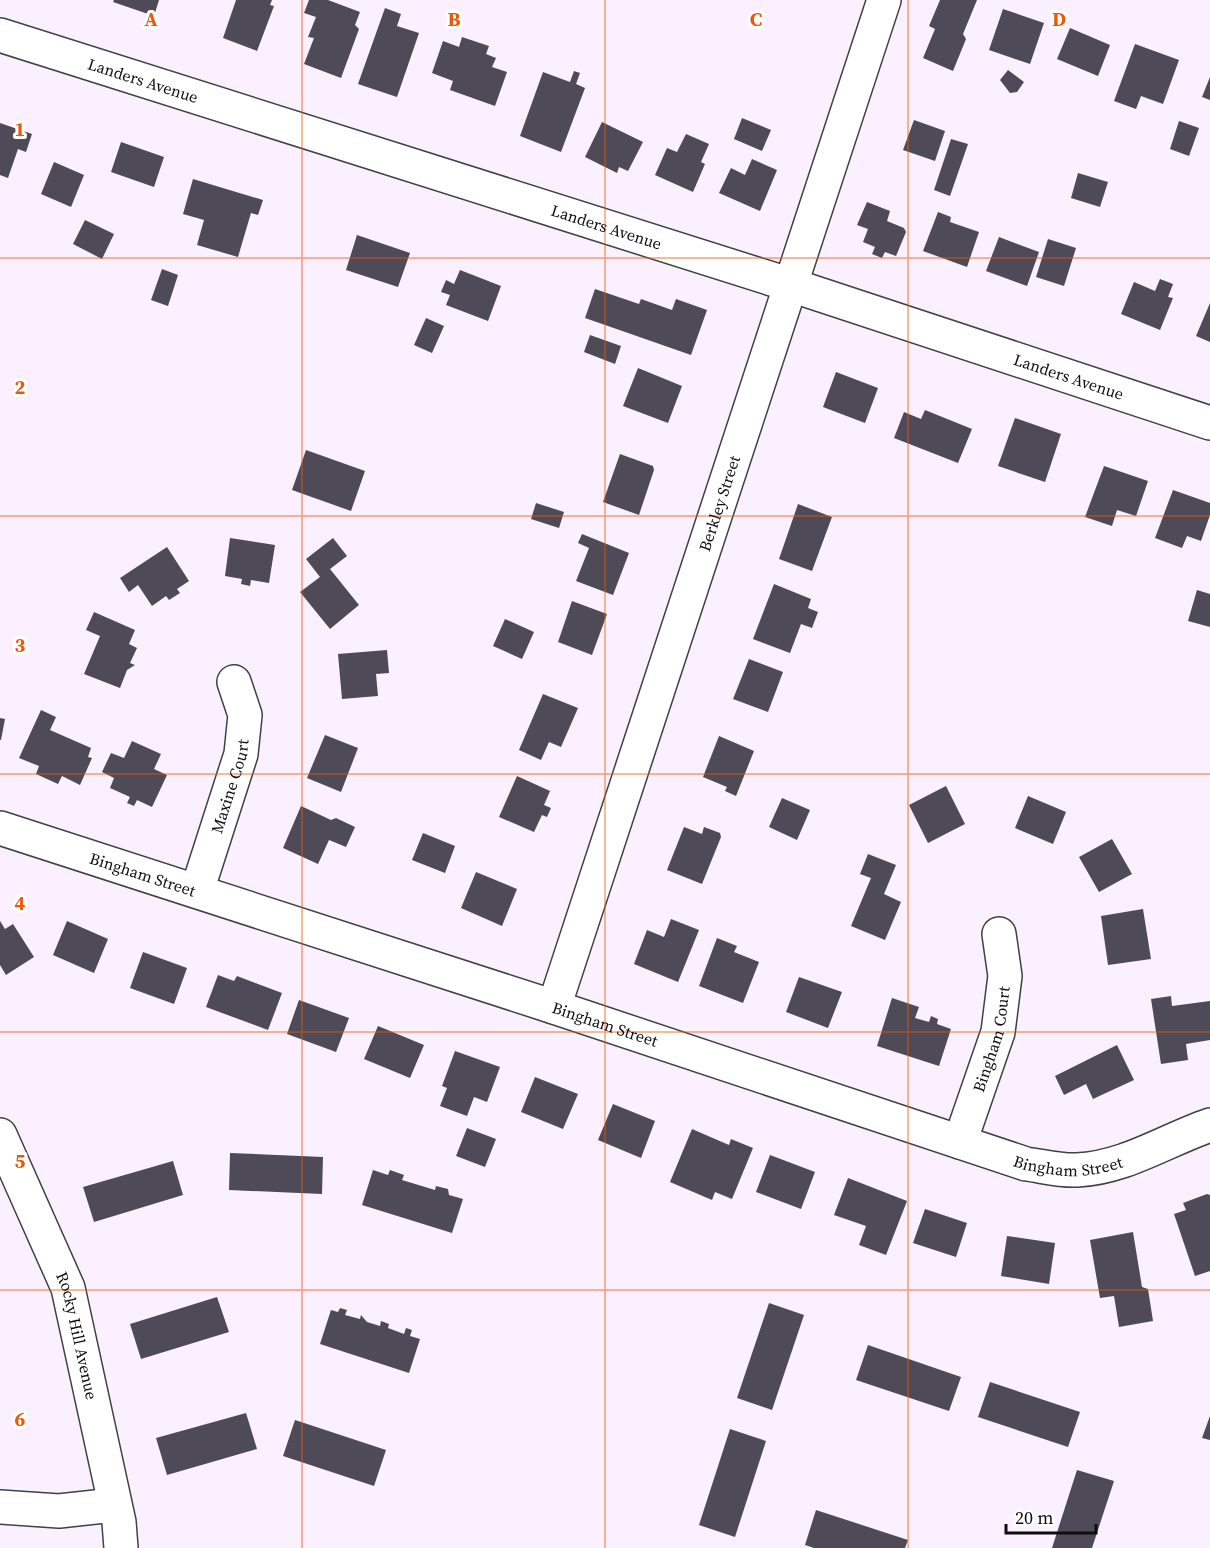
<svg xmlns="http://www.w3.org/2000/svg" width="1210" height="1548" font-family="'Source Serif 4',serif">
<rect width="100%" height="100%" fill="#fbf0ff"/>
<path fill="#4e4a58" d="M 114,0 L 159,0 L 154,16 L 113,2 Z
M 236,0 L 272,0 L 270,5 L 274,6 L 257,51 L 223,38 Z
M 309,0 L 328,0 L 360,12 L 355,25 L 359,29 L 341,78 L 304,64 L 314,38 L 308,37 L 316,17 L 304,13 Z
M 940,0 L 977,0 L 963,34 L 966,39 L 953,71 L 923,58 L 935,29 L 929,26 Z
M 385,8 L 401,14 L 397,26 L 419,33 L 397,97 L 358,84 Z
M 1003,9 L 1044,23 L 1030,64 L 989,50 Z
M 1070,28 L 1110,45 L 1098,76 L 1057,59 Z
M 462,37 L 489,46 L 486,54 L 496,58 L 492,67 L 507,72 L 495,106 L 450,90 L 453,81 L 432,73 L 443,41 L 459,47 Z
M 1135,44 L 1179,60 L 1163,104 L 1141,96 L 1136,109 L 1114,101 Z
M 1008,70 L 1024,82 L 1017,92 L 1010,93 L 1000,80 Z
M 574,71 L 580,73 L 576,84 L 585,88 L 561,152 L 520,136 L 543,72 L 570,82 Z
M 1210,77 L 1210,100 L 1202,97 Z
M 742,118 L 771,130 L 762,151 L 734,139 Z
M 914,120 L 945,131 L 935,161 L 903,150 Z
M 1179,121 L 1199,128 L 1189,156 L 1170,149 Z
M 602,122 L 643,142 L 628,171 L 619,167 L 617,173 L 585,157 Z
M 0,123 L 32,134 L 26,152 L 18,149 L 8,178 L 0,175 Z
M 686,134 L 709,144 L 701,162 L 705,164 L 693,192 L 655,175 L 667,148 L 677,152 Z
M 951,139 L 968,144 L 950,196 L 934,190 Z
M 121,142 L 164,157 L 154,187 L 111,172 Z
M 752,159 L 777,170 L 760,211 L 719,193 L 731,168 L 745,175 Z
M 54,162 L 84,175 L 71,207 L 41,194 Z
M 1078,173 L 1108,182 L 1100,207 L 1071,198 Z
M 193,179 L 263,200 L 258,215 L 251,213 L 238,257 L 197,245 L 204,220 L 183,214 Z
M 867,202 L 890,211 L 887,221 L 904,228 L 906,232 L 896,256 L 885,252 L 882,258 L 872,254 L 875,247 L 863,242 L 868,229 L 857,225 Z
M 938,212 L 951,217 L 950,222 L 979,232 L 967,267 L 923,251 Z
M 85,220 L 114,234 L 102,259 L 73,244 Z
M 357,235 L 410,253 L 398,287 L 346,270 Z
M 999,237 L 1039,252 L 1027,286 L 986,271 Z
M 1048,239 L 1076,248 L 1064,286 L 1036,277 Z
M 162,269 L 178,275 L 168,306 L 151,300 Z
M 460,270 L 501,286 L 488,321 L 446,305 L 450,295 L 441,292 L 446,280 L 454,284 Z
M 1160,279 L 1173,284 L 1168,297 L 1173,298 L 1160,330 L 1121,314 L 1134,282 L 1155,291 Z
M 595,289 L 639,304 L 641,299 L 672,310 L 676,299 L 707,310 L 691,355 L 585,318 Z
M 1210,303 L 1210,342 L 1196,336 Z
M 426,318 L 444,326 L 432,353 L 414,345 Z
M 590,335 L 621,346 L 615,364 L 584,352 Z
M 638,368 L 682,386 L 668,423 L 623,406 Z
M 836,372 L 878,388 L 865,423 L 823,407 Z
M 925,410 L 972,429 L 958,463 L 894,438 L 904,412 L 921,419 Z
M 1015,418 L 1061,434 L 1045,482 L 998,466 Z
M 306,450 L 365,471 L 351,511 L 292,490 Z
M 620,454 L 653,466 L 654,470 L 639,515 L 603,502 Z
M 1104,466 L 1148,481 L 1136,516 L 1117,510 L 1112,526 L 1085,517 Z
M 1173,490 L 1210,503 L 1210,515 L 1201,541 L 1187,536 L 1182,548 L 1155,538 Z
M 536,503 L 564,512 L 559,528 L 531,519 Z
M 798,504 L 832,517 L 812,571 L 779,559 Z
M 582,534 L 629,553 L 613,595 L 576,581 L 589,548 L 578,543 Z
M 230,538 L 275,545 L 269,583 L 251,580 L 250,586 L 241,584 L 242,579 L 225,576 Z
M 333,538 L 347,556 L 330,569 L 359,605 L 330,629 L 300,592 L 320,577 L 306,559 Z
M 167,547 L 189,581 L 177,589 L 180,593 L 169,600 L 166,596 L 152,606 L 138,585 L 129,592 L 120,578 Z
M 774,584 L 811,599 L 808,608 L 818,612 L 812,628 L 801,624 L 790,653 L 753,639 Z
M 1197,590 L 1210,594 L 1210,627 L 1188,621 Z
M 572,601 L 607,614 L 592,655 L 558,642 Z
M 94,612 L 135,630 L 129,644 L 137,648 L 130,663 L 135,665 L 127,670 L 120,688 L 84,674 L 100,636 L 86,630 Z
M 505,619 L 534,632 L 522,659 L 493,646 Z
M 387,650 L 389,673 L 376,674 L 378,696 L 342,699 L 338,654 Z
M 749,659 L 783,672 L 768,712 L 733,699 Z
M 543,694 L 578,708 L 561,747 L 549,742 L 541,760 L 519,750 Z
M 41,710 L 56,717 L 50,730 L 91,748 L 88,757 L 92,758 L 80,785 L 62,776 L 58,784 L 36,774 L 39,766 L 19,758 Z
M 0,718 L 5,719 L 1,740 L 0,740 Z
M 325,735 L 358,748 L 341,792 L 307,778 Z
M 719,736 L 754,751 L 736,796 L 725,791 L 727,787 L 703,777 Z
M 132,741 L 161,754 L 154,769 L 167,775 L 152,807 L 137,800 L 134,806 L 127,803 L 130,797 L 110,788 L 114,778 L 102,772 L 111,753 L 124,758 Z
M 517,776 L 550,791 L 544,805 L 551,808 L 547,817 L 542,815 L 534,832 L 499,817 Z
M 946,786 L 965,824 L 928,843 L 909,805 Z
M 1028,796 L 1066,812 L 1053,844 L 1015,828 Z
M 782,798 L 810,810 L 797,840 L 769,827 Z
M 301,806 L 331,820 L 336,818 L 355,827 L 346,847 L 329,840 L 318,864 L 283,848 Z
M 684,827 L 702,834 L 704,827 L 720,833 L 721,837 L 702,884 L 667,870 Z
M 423,833 L 455,846 L 445,873 L 412,860 Z
M 1112,839 L 1132,874 L 1099,892 L 1079,857 Z
M 868,854 L 896,865 L 884,894 L 901,902 L 885,940 L 851,926 L 871,878 L 860,874 Z
M 476,872 L 517,889 L 502,926 L 461,908 Z
M 1143,909 L 1151,959 L 1108,965 L 1101,916 Z
M 671,919 L 699,930 L 678,982 L 634,964 L 647,930 L 664,937 Z
M 0,921 L 5,929 L 13,924 L 34,957 L 6,975 L 0,965 Z
M 67,921 L 108,939 L 94,973 L 53,955 Z
M 717,938 L 737,946 L 734,952 L 759,962 L 743,1003 L 699,986 Z
M 143,952 L 187,968 L 174,1004 L 130,988 Z
M 218,975 L 234,981 L 237,976 L 282,993 L 268,1030 L 206,1007 Z
M 799,977 L 842,992 L 828,1028 L 786,1012 Z
M 1171,996 L 1172,1006 L 1210,1001 L 1210,1040 L 1186,1044 L 1188,1060 L 1161,1064 L 1151,999 Z
M 892,998 L 919,1007 L 915,1018 L 929,1022 L 931,1016 L 938,1019 L 937,1024 L 951,1029 L 939,1066 L 877,1046 Z
M 299,1000 L 349,1018 L 336,1052 L 287,1034 Z
M 378,1026 L 424,1045 L 410,1078 L 364,1059 Z
M 1117,1045 L 1134,1080 L 1093,1099 L 1086,1084 L 1064,1095 L 1055,1076 Z
M 455,1051 L 500,1067 L 487,1102 L 474,1097 L 467,1116 L 440,1106 L 447,1088 L 442,1086 Z
M 535,1077 L 578,1094 L 563,1129 L 521,1112 Z
M 613,1104 L 655,1121 L 641,1158 L 598,1140 Z
M 467,1128 L 496,1139 L 485,1167 L 456,1156 Z
M 692,1129 L 729,1145 L 731,1139 L 753,1148 L 732,1199 L 715,1192 L 712,1200 L 670,1182 Z
M 230,1153 L 323,1157 L 322,1194 L 229,1190 Z
M 770,1155 L 815,1172 L 801,1209 L 756,1192 Z
M 173,1161 L 183,1195 L 94,1222 L 83,1187 Z
M 373,1170 L 388,1175 L 390,1170 L 404,1175 L 402,1180 L 435,1190 L 436,1186 L 448,1189 L 449,1195 L 463,1199 L 452,1233 L 362,1205 Z
M 848,1178 L 907,1201 L 886,1255 L 859,1245 L 866,1226 L 834,1215 Z
M 1207,1194 L 1210,1195 L 1210,1271 L 1195,1276 L 1174,1214 L 1186,1210 L 1183,1203 Z
M 925,1209 L 967,1223 L 956,1257 L 913,1243 Z
M 1133,1232 L 1142,1287 L 1148,1289 L 1153,1321 L 1119,1327 L 1114,1296 L 1100,1298 L 1090,1240 Z
M 1007,1236 L 1055,1243 L 1049,1284 L 1001,1276 Z
M 217,1297 L 229,1332 L 141,1359 L 130,1324 Z
M 769,1303 L 804,1315 L 772,1410 L 737,1398 Z
M 340,1308 L 347,1310 L 345,1315 L 360,1319 L 361,1315 L 367,1322 L 380,1326 L 381,1321 L 389,1324 L 388,1328 L 404,1334 L 406,1328 L 412,1330 L 410,1336 L 420,1339 L 409,1373 L 320,1344 L 331,1310 L 338,1312 Z
M 868,1345 L 961,1377 L 949,1411 L 856,1380 Z
M 990,1382 L 1080,1412 L 1068,1447 L 978,1417 Z
M 246,1413 L 257,1449 L 167,1475 L 156,1438 Z
M 1210,1416 L 1210,1440 L 1202,1438 Z
M 295,1420 L 386,1450 L 374,1486 L 283,1456 Z
M 730,1429 L 766,1441 L 735,1537 L 699,1525 Z
M 1077,1470 L 1114,1481 L 1092,1548 L 1052,1548 Z
M 816,1510 L 908,1540 L 905,1548 L 814,1548 L 805,1545 Z"/>
<g fill="none" stroke-linecap="round" stroke-linejoin="round">
<defs>
<g id="minor">
<path id="s1" d="M 0,35 L 791,285 L 1210,423"/>
<path id="s2" d="M 0,828 L 554,1007 L 1026,1164 C 1042,1166 1061,1171 1077,1170 C 1125,1168 1166,1140 1210,1125"/>
<path id="s3" d="M 197,891 L 241,754 L 245,715 L 234,682"/>
<path id="s4" d="M 554,1007 L 884,0"/>
<path id="s5" d="M 0,1135 L 68,1288 L 119,1522 L 121,1548"/>
<path id="s6" d="M 960,1142 L 998,1032 L 1005,976 L 999,934"/>
<path d="M 0,1507 L 59,1511 L 114,1505"/>
</g>
</defs>
<use href="#minor" stroke="#414141" stroke-width="36"/>
<use href="#minor" stroke="#fff" stroke-width="33"/>
</g>
<path fill="none" stroke="#e8590c" stroke-width="1.5" stroke-opacity="0.55" d="M 302,0 L 302,1548M 605,0 L 605,1548M 908,0 L 908,1548M 0,258 L 1210,258M 0,516 L 1210,516M 0,774 L 1210,774M 0,1032 L 1210,1032M 0,1290 L 1210,1290"/>
<g text-anchor="middle" dominant-baseline="central" stroke-width="6" stroke-linejoin="round" paint-order="stroke">
<g font-size="16" fill="#0e0e0e" stroke="#fff">
<text stroke="none"><textPath href="#s1" startOffset="150">Landers Avenue</textPath></text>
<text stroke="none"><textPath href="#s1" startOffset="636">Landers Avenue</textPath></text>
<text stroke="none"><textPath href="#s1" startOffset="1122">Landers Avenue</textPath></text>
<text stroke="none"><textPath href="#s4" startOffset="530">Berkley Street</textPath></text>
<text stroke="none"><textPath href="#s3" startOffset="110">Maxine Court</textPath></text>
<text stroke="none"><textPath href="#s2" startOffset="150">Bingham Street</textPath></text>
<text stroke="none"><textPath href="#s2" startOffset="636">Bingham Street</textPath></text>
<text stroke="none"><textPath href="#s6" startOffset="108">Bingham Court</textPath></text>
<text stroke="none"><textPath href="#s2" startOffset="1122">Bingham Street</textPath></text>
<text stroke="none"><textPath href="#s5" startOffset="216">Rocky Hill Avenue</textPath></text>
</g>
</g>
<g font-size="20" text-anchor="middle" font-weight="bold" fill="#e8590c" stroke="#fff" stroke-width="6" stroke-linejoin="round" paint-order="stroke">
<text x="151" y="26">A</text>
<text x="454" y="26">B</text>
<text x="756" y="26">C</text>
<text x="1059" y="26">D</text>
<text x="20" y="136">1</text>
<text x="20" y="394">2</text>
<text x="20" y="652">3</text>
<text x="20" y="910">4</text>
<text x="20" y="1168">5</text>
<text x="20" y="1426">6</text>
</g>
<path d="M1006 1524v9h90v-9" fill="none" stroke="#0e0e0e" stroke-width="3"/>
<text x="1015" y="1524" font-size="18" fill="#0e0e0e" stroke="#ffffff" stroke-width="4.5" paint-order="stroke">20 m</text>
</svg>
